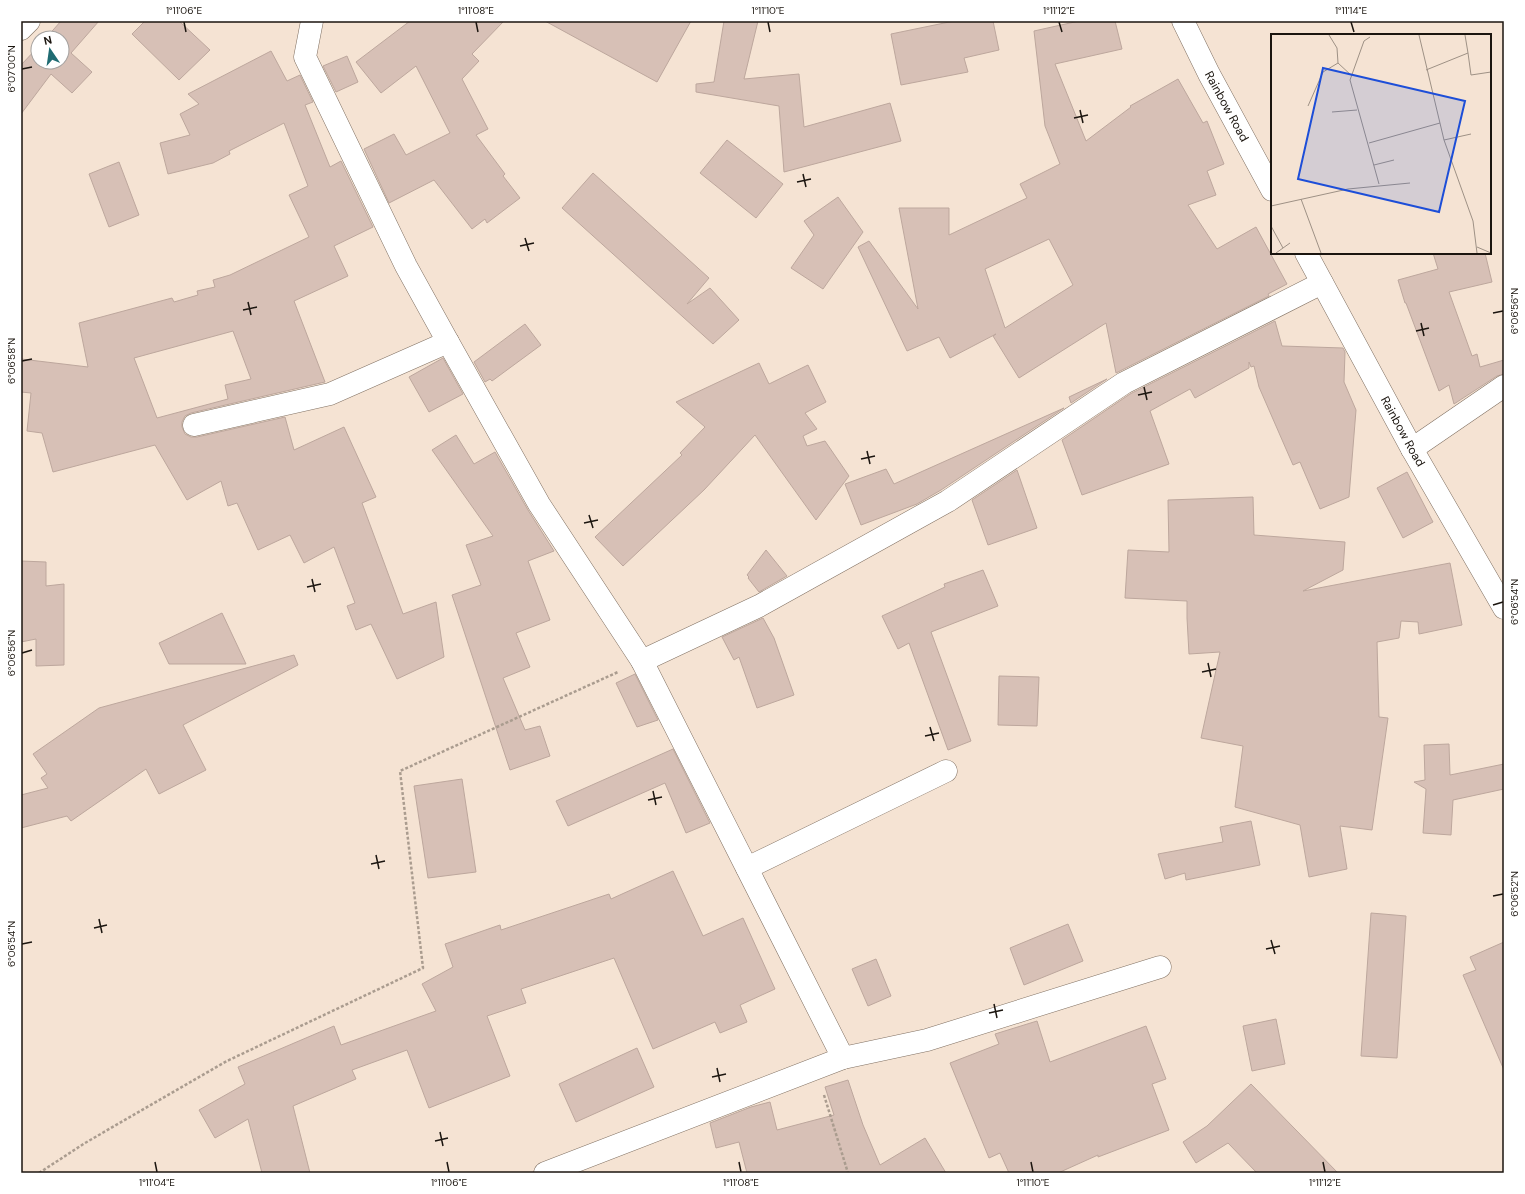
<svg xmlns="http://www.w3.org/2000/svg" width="1525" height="1194" font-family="'DM Sans',sans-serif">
<rect width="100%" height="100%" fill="#f5e3d3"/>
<path fill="#d7c0b6" stroke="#bda79d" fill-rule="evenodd" d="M 61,21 L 99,21 L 71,53 L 92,72 L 72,93 L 51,74 L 21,114 L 21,65 L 38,47 L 38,62 L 62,62 L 62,38 L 46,38 Z
M 145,21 L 179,21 L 210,50 L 179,80 L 132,34 Z
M 410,21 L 504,21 L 472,54 L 479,61 L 462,79 L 488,129 L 476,135 L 505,174 L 503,176 L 520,198 L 487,223 L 485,219 L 472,229 L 434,180 L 389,203 L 364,149 L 394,134 L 406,155 L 450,133 L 416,66 L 381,93 L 356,62 Z
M 545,21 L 691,21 L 657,82 Z
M 724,21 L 758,21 L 744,79 L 799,74 L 804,127 L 890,103 L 901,141 L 784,172 L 779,106 L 696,92 L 696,84 L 714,82 Z
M 954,21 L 993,21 L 999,50 L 964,58 L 968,72 L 901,85 L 891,34 Z
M 1079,21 L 1115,21 L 1122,49 L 1055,64 L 1086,141 L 1131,107 L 1130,106 L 1178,79 L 1203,123 L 1207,121 L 1224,164 L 1207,171 L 1216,195 L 1188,205 L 1217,249 L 1256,227 L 1287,284 L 1268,294 L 1269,296 L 1116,373 L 1106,323 L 1019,378 L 993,336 L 996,334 L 950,358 L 939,337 L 907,351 L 858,247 L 869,241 L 918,309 L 899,208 L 949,208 L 949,235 L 1027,198 L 1020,184 L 1060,164 L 1045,126 L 1034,31 ZM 1049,239 L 1073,285 L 1005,328 L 985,269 Z
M 271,51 L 287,81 L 300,75 L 313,102 L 305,105 L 330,167 L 341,161 L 373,227 L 334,246 L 348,276 L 294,301 L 325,382 L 191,413 L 185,416 L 182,422 L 182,427 L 185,434 L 191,437 L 197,437 L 285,417 L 294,450 L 344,427 L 376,497 L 362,503 L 403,614 L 436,602 L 444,657 L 397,679 L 371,624 L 356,630 L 347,606 L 355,603 L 334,547 L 304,563 L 290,535 L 258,550 L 237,503 L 228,506 L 221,481 L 187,500 L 155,445 L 53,472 L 42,433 L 27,431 L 31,393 L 21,392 L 21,359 L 88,367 L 79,323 L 172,298 L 174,302 L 198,295 L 197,291 L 215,287 L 213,280 L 230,275 L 309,237 L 289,195 L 308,186 L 284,123 L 229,151 L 230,154 L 213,163 L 168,174 L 160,143 L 190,135 L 180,114 L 199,104 L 188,94 ZM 233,331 L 251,379 L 225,385 L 228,399 L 157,418 L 134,358 Z
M 347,56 L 358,82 L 336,92 L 323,66 Z
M 727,140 L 783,184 L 756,218 L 700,173 Z
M 119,162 L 139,215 L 109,227 L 89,174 Z
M 593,173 L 709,278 L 687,304 L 710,288 L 739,320 L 713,344 L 562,208 Z
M 838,197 L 863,232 L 823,289 L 791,268 L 814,235 L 804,221 Z
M 1433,253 L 1485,253 L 1492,282 L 1449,292 L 1472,356 L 1477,354 L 1480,367 L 1504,360 L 1504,374 L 1497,376 L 1454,404 L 1449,385 L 1439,391 L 1406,303 L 1405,303 L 1398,280 L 1438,269 Z
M 1275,321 L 1282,346 L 1343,348 L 1345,352 L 1344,382 L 1356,410 L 1349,497 L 1320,509 L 1300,462 L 1293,465 L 1259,387 L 1254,366 L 1251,367 L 1249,362 L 1249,368 L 1195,398 L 1190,389 L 1150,411 L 1169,464 L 1082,495 L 1062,440 L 1130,394 Z
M 525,324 L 541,345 L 492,381 L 490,379 L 485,382 L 474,362 Z
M 443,358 L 463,394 L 429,412 L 409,377 Z
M 759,363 L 769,384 L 808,365 L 826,402 L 805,413 L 817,429 L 803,436 L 807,446 L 825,441 L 849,476 L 816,520 L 755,435 L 704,490 L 623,566 L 595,537 L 682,455 L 680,453 L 705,427 L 676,402 Z
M 1107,379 L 1071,403 L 1069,397 Z
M 1064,408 L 941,490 L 917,504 L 861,525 L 845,484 L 886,469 L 894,484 Z
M 456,435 L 474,464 L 495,452 L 528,510 L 554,551 L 528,561 L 550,620 L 516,633 L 530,667 L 503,678 L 525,730 L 540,726 L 550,756 L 510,770 L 452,595 L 481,585 L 466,545 L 493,536 L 432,450 Z
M 1017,470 L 1037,528 L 988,545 L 972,500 Z
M 1407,472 L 1433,522 L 1403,538 L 1377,488 Z
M 1253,497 L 1254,535 L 1345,542 L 1343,570 L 1303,591 L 1450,563 L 1462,625 L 1419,634 L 1418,622 L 1401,621 L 1399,638 L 1377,642 L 1379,717 L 1388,718 L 1372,830 L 1340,826 L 1347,869 L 1309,877 L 1300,825 L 1235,807 L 1243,746 L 1201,738 L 1220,652 L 1189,654 L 1187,618 L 1187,601 L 1125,598 L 1128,550 L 1169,552 L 1168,500 Z
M 766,550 L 787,576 L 759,592 L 748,578 L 749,577 L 747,575 Z
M 21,561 L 46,562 L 46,586 L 64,584 L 64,665 L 36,666 L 36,639 L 21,642 Z
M 983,570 L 998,606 L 931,632 L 971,741 L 948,750 L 909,643 L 898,649 L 882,616 L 945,587 L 944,584 Z
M 222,613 L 246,664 L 169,664 L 159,643 Z
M 763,618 L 774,638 L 794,695 L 757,708 L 739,657 L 734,660 L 722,637 Z
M 294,655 L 298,665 L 183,725 L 206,770 L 159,794 L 146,769 L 71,821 L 67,816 L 21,828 L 21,795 L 48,788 L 41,778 L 47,774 L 33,754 L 99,708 Z
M 635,674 L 658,720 L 637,727 L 616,683 Z
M 999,676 L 1039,677 L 1037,726 L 998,725 Z
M 1449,744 L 1450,775 L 1504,764 L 1504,789 L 1453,800 L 1451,835 L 1423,833 L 1426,789 L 1414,782 L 1425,780 L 1424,745 Z
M 673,749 L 710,823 L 686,833 L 665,783 L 568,826 L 556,801 Z
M 462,779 L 476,872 L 428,878 L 414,786 Z
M 1251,821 L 1260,865 L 1186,880 L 1185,873 L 1165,879 L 1158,854 L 1223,842 L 1220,827 Z
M 673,871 L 703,936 L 743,918 L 775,989 L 740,1005 L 747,1022 L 720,1033 L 715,1022 L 653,1049 L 614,958 L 521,989 L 526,1003 L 487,1016 L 510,1076 L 429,1108 L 407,1050 L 352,1070 L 356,1079 L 293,1106 L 310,1173 L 262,1173 L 248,1119 L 215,1138 L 199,1110 L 245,1084 L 238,1067 L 334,1026 L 341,1045 L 436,1011 L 422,984 L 453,967 L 445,944 L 500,925 L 501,930 L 609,894 L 611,899 Z
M 1371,913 L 1406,916 L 1397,1058 L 1361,1056 Z
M 1068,924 L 1083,961 L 1024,985 L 1010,948 Z
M 1504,942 L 1504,1070 L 1463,975 L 1476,970 L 1470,957 Z
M 876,959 L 891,996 L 868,1006 L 852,969 Z
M 1276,1019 L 1285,1064 L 1252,1071 L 1243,1026 Z
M 1037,1021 L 1050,1062 L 1146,1026 L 1166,1079 L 1152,1084 L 1169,1130 L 1098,1157 L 1098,1155 L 1058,1173 L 1009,1173 L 1000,1153 L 989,1158 L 950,1063 L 999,1044 L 995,1034 Z
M 637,1048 L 654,1087 L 576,1122 L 559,1084 Z
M 848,1080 L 863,1125 L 880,1165 L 925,1138 L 946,1173 L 747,1173 L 739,1142 L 716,1148 L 710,1123 L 751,1107 L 770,1102 L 777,1130 L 834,1115 L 825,1087 Z
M 1251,1084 L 1338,1173 L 1257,1173 L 1228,1143 L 1196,1163 L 1183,1142 L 1207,1126 Z"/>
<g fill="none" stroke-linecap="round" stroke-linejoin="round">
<defs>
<g id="street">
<path d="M 312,21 L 305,57 L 406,266 L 448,342 L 539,504 L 642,661 L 843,1058"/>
<path id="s1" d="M 1183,21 L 1209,74 L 1272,190"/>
<path d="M 21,29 L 29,21"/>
<path id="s2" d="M 1306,253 L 1412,449 L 1504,608"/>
<path d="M 194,425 L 330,394 L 448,342"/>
<path d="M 1412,449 L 1504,386"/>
<path d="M 642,661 L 759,606 L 948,501 L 1124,383 L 1322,283"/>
<path d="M 747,868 L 946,771"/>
<path d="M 545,1173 L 843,1058 L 927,1040 L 1160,967"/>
</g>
</defs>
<use href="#street" stroke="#817163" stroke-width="23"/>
<path stroke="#aa9c8f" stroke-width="2.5" stroke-dasharray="3 2" stroke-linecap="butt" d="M 824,1095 L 848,1173
M 39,1173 L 85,1143 L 227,1061 L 423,968 L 400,771 L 618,672"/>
<use href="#street" stroke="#fff" stroke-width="22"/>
</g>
<path fill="none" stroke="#1b150f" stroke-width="1.5" d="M 184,22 L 186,32M 476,22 L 478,32M 768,22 L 770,32M 1059,22 L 1062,32M 1351,22 L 1354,32M 22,69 L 32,67M 1080,110 L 1083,123M 1074,118 L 1088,115M 803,174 L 806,187M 797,182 L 811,179M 525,238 L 529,251M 520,246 L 534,243M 248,302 L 251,315M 243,310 L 257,307M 1493,313 L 1503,311M 1421,323 L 1424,336M 1416,331 L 1429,328M 22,361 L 32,359M 1144,387 L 1147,400M 1138,395 L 1152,392M 867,451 L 870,464M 861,459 L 875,456M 589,515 L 593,528M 584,523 L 598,520M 312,579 L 315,592M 307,587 L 321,584M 1493,605 L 1503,602M 22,653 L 32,650M 1208,663 L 1211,677M 1202,672 L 1216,669M 930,727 L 934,741M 925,736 L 939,733M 653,791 L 656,805M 648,800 L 662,797M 376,855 L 379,869M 371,864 L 385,861M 1493,896 L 1503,894M 99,919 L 102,933M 94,928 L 107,925M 1271,940 L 1275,954M 22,944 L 32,942M 1266,949 L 1280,946M 994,1004 L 997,1018M 989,1013 L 1003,1010M 717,1068 L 720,1082M 712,1077 L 726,1074M 440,1132 L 443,1146M 435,1141 L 448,1138M 155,1162 L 157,1172M 447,1162 L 449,1172M 739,1162 L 741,1172M 1031,1162 L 1033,1172M 1323,1162 L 1325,1172"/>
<g text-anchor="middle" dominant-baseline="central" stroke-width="3.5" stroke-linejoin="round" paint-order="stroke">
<g font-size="12" fill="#1b150f" stroke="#fff">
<text stroke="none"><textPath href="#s1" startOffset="96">Rainbow Road</textPath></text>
<text stroke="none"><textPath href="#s2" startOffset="203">Rainbow Road</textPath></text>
</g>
</g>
<g transform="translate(1271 34)">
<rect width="220" height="220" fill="#f5e3d3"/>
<path fill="none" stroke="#9e9185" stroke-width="1" d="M 148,1 L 173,106 L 202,187 L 206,219M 99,3 L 93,7 L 79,46 L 108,150M 197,19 L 200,41 L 220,38M 67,29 L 81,42M 155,36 L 197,19 L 194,1M 37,72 L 52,38 L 67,29 L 66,14 L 58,1M 61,78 L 86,76M 173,106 L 200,100M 98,109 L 169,89M 103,131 L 123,126M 30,165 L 50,219M 0,172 L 77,155 L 139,149M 0,192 L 12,214M 206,213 L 220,219M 5,219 L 19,209"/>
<path fill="#1d4ed8" fill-opacity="0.15" stroke="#1d4ed8" stroke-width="2" d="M 52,34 L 194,67 L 168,178 L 27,145 Z"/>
<rect width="220" height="220" fill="none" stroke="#1b150f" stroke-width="2"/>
</g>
<rect width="1525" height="1194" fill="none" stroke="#ffffff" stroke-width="44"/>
<g transform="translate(50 50) rotate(347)"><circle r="19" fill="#ffffff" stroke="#a4a19f"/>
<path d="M0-3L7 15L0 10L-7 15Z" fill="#1f6b72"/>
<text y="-6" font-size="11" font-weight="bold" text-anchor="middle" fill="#1b150f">N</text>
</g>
<rect x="22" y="22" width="1481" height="1150" fill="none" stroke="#1b150f" stroke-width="1.5"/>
<g font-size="10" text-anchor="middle" fill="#1b150f">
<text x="184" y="14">1°11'06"E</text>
<text x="476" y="14">1°11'08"E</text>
<text x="768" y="14">1°11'10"E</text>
<text x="1059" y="14">1°11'12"E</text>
<text x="1351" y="14">1°11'14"E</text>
<text transform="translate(11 69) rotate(-90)" y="4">6°07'00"N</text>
<text transform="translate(1514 311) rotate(-90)" y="4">6°06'56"N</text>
<text transform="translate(11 361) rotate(-90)" y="4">6°06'58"N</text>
<text transform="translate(1514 602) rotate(-90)" y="4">6°06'54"N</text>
<text transform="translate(11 653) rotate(-90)" y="4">6°06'56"N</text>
<text transform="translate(1514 894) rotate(-90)" y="4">6°06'52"N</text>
<text transform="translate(11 944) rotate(-90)" y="4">6°06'54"N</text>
<text x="157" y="1186">1°11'04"E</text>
<text x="449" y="1186">1°11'06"E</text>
<text x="741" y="1186">1°11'08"E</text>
<text x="1033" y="1186">1°11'10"E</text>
<text x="1325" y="1186">1°11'12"E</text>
</g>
</svg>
